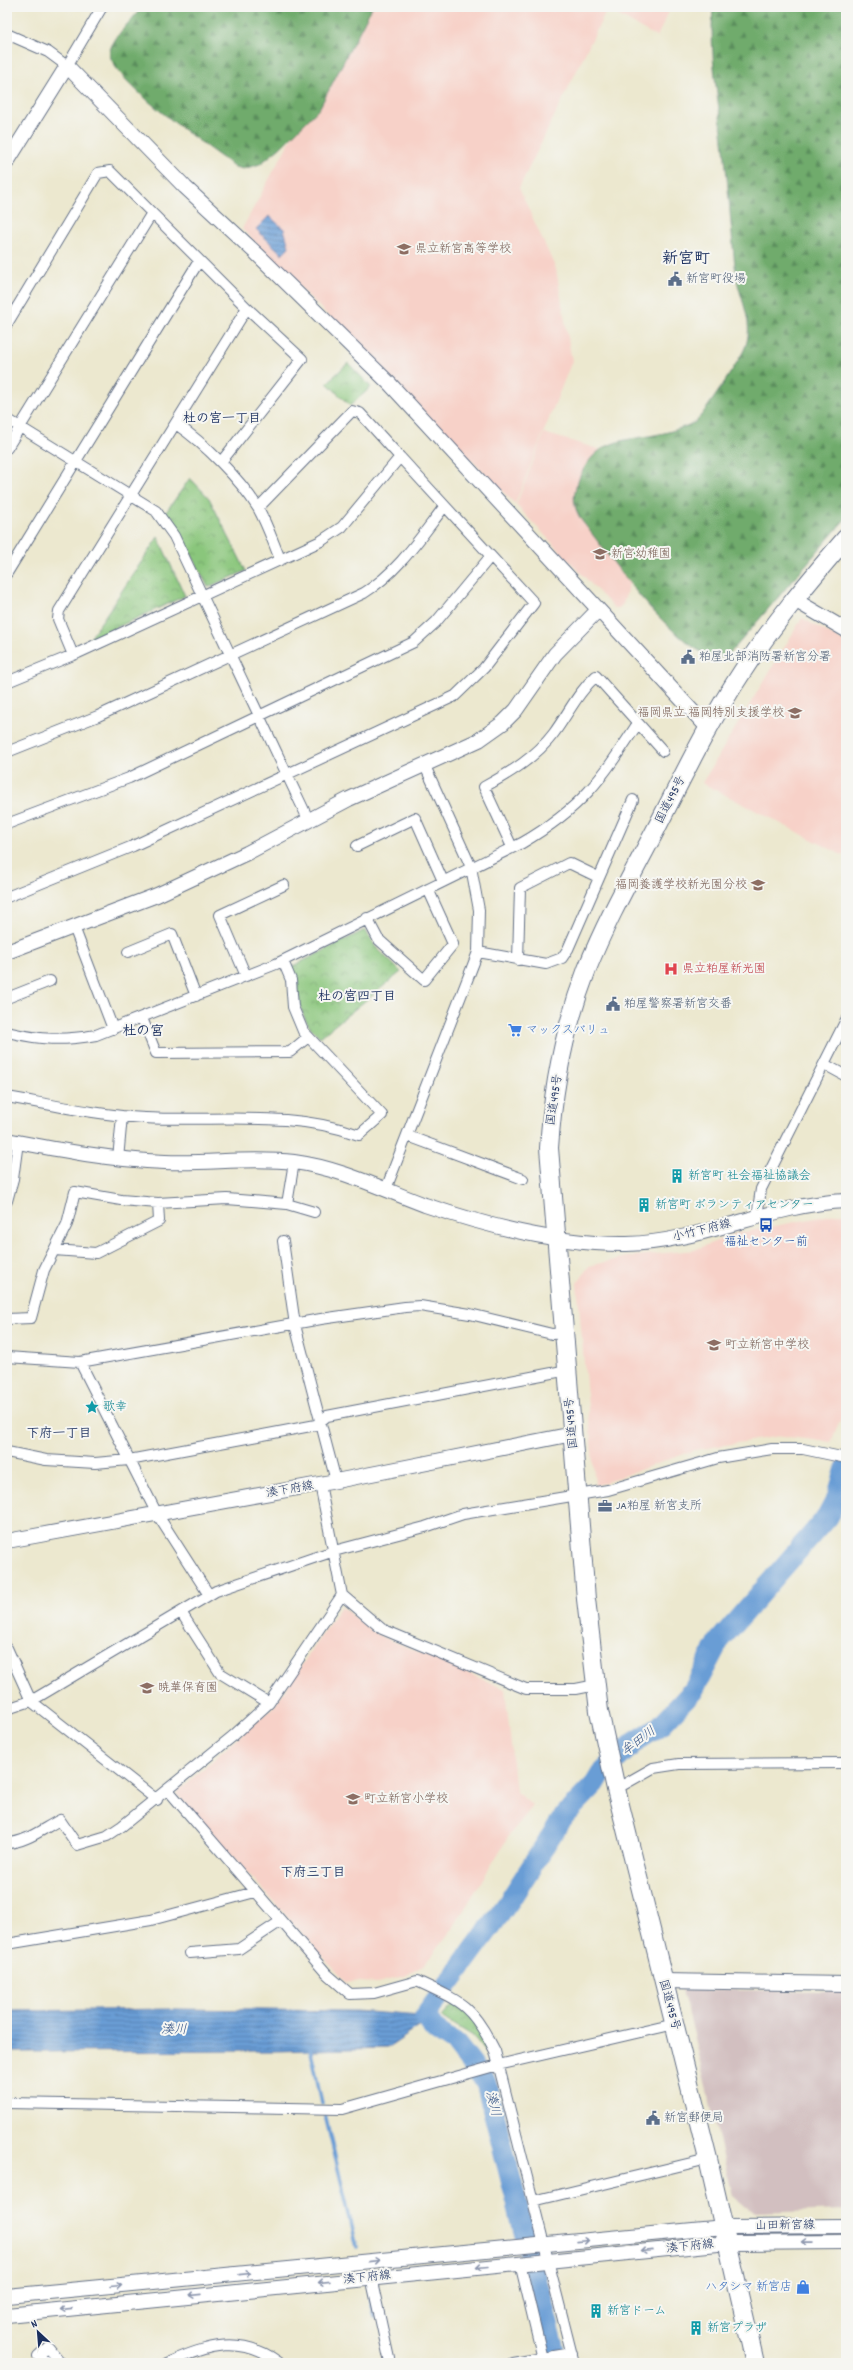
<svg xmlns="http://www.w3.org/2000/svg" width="853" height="2370" font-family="Dekko,'Klee One',sans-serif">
<defs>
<pattern id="forest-firs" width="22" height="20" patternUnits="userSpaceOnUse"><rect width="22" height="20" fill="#6fab6c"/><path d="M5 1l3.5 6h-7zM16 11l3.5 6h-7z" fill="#5a8c5c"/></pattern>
<pattern id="park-crowns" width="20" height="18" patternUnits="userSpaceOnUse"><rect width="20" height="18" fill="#8ac67c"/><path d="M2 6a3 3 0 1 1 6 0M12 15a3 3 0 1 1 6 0" fill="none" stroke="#70a169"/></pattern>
<pattern id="water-rules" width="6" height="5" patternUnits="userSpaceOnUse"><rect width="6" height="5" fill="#699dd5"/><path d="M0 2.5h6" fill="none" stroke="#5680b0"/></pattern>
</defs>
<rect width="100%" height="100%" fill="#f6f6f2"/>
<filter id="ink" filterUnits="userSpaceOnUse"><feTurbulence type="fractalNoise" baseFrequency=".025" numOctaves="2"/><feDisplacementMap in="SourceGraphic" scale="8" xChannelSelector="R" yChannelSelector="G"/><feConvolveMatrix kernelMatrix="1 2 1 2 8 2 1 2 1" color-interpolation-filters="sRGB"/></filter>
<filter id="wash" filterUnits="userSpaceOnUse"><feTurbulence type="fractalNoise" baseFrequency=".012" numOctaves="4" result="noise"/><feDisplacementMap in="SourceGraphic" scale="16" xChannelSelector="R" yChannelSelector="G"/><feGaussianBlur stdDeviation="0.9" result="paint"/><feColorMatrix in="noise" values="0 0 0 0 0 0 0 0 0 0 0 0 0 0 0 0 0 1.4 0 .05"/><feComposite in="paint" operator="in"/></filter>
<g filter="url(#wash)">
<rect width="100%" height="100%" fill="#ece8cf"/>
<path fill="#f7d1c8" d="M 369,7 L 671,7 L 657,37 L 607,9 L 519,188 L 556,269 L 572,361 L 515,504 L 242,229 L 311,102 Z
M 544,433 L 663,468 L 623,604 L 619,608 L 614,608 L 516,505 Z
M 802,618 L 846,643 L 846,857 L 702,783 Z
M 836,1214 L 846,1214 L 846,1407 L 831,1442 L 780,1436 L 695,1450 L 595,1486 L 577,1283 L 589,1266 L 628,1257 L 694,1250 L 735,1234 Z
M 341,1606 L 376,1634 L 505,1689 L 516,1792 L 533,1806 L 510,1834 L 453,1928 L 424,1965 L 405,1976 L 377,1983 L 345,1981 L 176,1793 L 275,1705 Z"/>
<path fill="#d2bfc0" d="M 682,1990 L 846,1991 L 846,2210 L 754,2213 L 733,2196 Z"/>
<path fill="url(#forest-firs)" stroke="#456d65" d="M 142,7 L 372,7 L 319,109 L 280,148 L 260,164 L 243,169 L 235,167 C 213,151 105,77 110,51 C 112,38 134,18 142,7 Z
M 713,7 L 846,7 L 846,518 L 733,650 L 725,656 L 715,660 C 657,630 621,570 582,521 C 573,507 572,497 578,481 C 598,430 635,444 678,429 C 683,427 690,425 695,422 C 704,415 738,362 744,350 C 756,324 740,301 736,275 C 731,233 729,191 724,149 C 719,102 709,55 713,7 Z"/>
<path fill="url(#park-crowns)" stroke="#527a6d" d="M 348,363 L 371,387 L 350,406 L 327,383 Z
M 190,478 L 209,498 L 246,571 L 208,587 L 184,540 L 166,512 Z
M 158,537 L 185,596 L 89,640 Z
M 365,930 L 375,946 L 401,972 L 320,1037 C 293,1014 303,995 291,967 Z
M 455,2003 L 481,2026 L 494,2062 L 473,2036 L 442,2017 Z"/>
<path fill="url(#water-rules)" stroke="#42669a" d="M 269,216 L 284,229 L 289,247 L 282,254 L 256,229 Z
M 174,2009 L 355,2011 L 434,2017 L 388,2048 L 275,2051 L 7,2052 L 7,2011 Z"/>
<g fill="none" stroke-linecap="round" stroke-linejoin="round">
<path stroke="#699dd5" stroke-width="3.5" d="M 837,1498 L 846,1499
M 310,2047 L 322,2103
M 324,2111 L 357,2247
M 369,2293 L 375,2317"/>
<path stroke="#699dd5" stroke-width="21" d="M 425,2016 L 508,1903 L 564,1816 L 595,1784 L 601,1774 L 635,1742 L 660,1726 L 693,1691 L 719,1641 L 827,1517 L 837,1498 L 846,1468
M 425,2016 L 434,2029 L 456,2044 L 486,2083 L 558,2363"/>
</g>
</g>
<g filter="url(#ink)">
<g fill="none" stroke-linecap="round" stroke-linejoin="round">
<defs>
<path id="street" d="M 7,34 L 48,52 L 67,66 L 102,7
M 7,324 L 98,173 L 110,171 L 247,308 L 302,359 L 221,462
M 7,419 L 156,511 L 174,536 L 309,821
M 176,424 C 204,443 240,479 258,508 C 267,524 273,542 280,559
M 7,448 L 152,213
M 258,508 L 352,411 L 360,413 L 400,457
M 7,573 L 199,261
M 73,655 L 58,619 L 59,611 L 247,308
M 7,682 L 78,653 L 321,541 L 342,527 L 400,457 L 534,603 L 484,668 L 455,696 L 133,846 L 7,897
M 7,752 L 98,716 L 364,593 C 398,572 420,538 444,507
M 7,824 L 129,778 L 414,642 L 436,622 L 490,557
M 357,846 L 415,818 L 443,881
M 512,847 L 484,787 C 510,773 536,757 554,733 C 568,714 578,692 596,676 L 663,751
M 367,918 L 378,939 L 424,980 L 453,944 L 428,889
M 74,927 L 113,1029
M 128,952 L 172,934 L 196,996
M 478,952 L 546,964 L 562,958 L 568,949 L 633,800
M 518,960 L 520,888 L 569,863 L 598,877
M 246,976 L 220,915 L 284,885
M 7,998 L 50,981
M 142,1018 L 156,1053 L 290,1052 L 308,1037
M 7,1032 C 41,1040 62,1041 96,1035 L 276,964 L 522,843 C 582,808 601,780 638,723
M 824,1064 L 846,1076
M 7,1097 C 53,1105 99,1115 145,1118 C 216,1122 291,1110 359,1135 L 382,1115 L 303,1031 L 293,1007 L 291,980 L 283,961
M 408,1136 L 523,1179
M 118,1159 L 122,1116
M 386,1189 L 478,952 L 479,910 L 471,867 L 425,766
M 7,1201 L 13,1179 L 18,1142
M 287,1204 L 314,1212
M 757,1216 L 761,1189 L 846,1020
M 283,1241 L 295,1325 L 336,1481
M 54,1250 L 96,1253 L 159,1221 L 158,1203
M 7,1319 L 31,1318 L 44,1270 L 67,1224 L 75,1192 L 121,1200 L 158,1203 L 227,1199 L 287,1204 L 294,1162
M 7,1357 L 80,1362 L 321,1319 L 405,1307 L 420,1306 L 470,1314 L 552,1334 L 564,1333
M 80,1362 L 157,1514 L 209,1595
M 7,1452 L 46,1460 L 95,1463 L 129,1460 L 316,1425 L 327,1416 L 568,1370
M 320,1484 L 342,1595 L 382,1629 L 526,1689 L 576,1689 L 596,1685
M 181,1612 L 220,1673 L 269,1703
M 7,1648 L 31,1701 L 157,1800
M 7,1709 L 31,1701 L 216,1591 L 334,1551 L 425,1527 L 463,1514 L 608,1490 L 718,1458 L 772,1449 L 803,1449 L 846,1458
M 616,1789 L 653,1768 L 679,1764 L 846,1763
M 168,1790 L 327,1974 L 350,1994 L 374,1993 L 417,1981 C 462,2002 472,2005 495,2051 L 574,2363
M 7,1843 C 25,1843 44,1828 60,1820 L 77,1845 L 107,1836 L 122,1826 L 233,1736 L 269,1703 L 342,1595
M 7,1944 L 151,1920 L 255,1892
M 190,1953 L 239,1949 L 281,1921
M 7,2103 L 342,2109 L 498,2065 L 675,2024
M 533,2201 L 708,2159
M 520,2263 L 544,2363
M 371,2277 L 390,2363
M 50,2363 L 38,2356 L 48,2347 L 61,2363
M 167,2363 C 209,2345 240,2334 280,2363
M 513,2363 L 572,2353"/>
<path id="secondary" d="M 7,162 L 67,66 L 185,187 L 257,254 L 390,384 L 708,728
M 793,599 L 846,630
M 7,952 L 157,895 L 247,853 L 349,799 L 479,740 L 503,723 L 516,710 L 555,654 L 598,610
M 7,1140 C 59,1150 112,1160 165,1162 C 207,1164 251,1157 294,1162 C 340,1168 382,1189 425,1205 C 487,1226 561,1245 627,1244 C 702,1242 771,1204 846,1201
M 7,1541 L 336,1481 L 573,1434
M 663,1981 L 846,1984
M 7,2296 L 724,2227 L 846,2226
M 7,2315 L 728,2243 L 846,2242"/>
<path id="highway" d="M 755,2363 L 708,2159 L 616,1789 L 599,1711 L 586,1599 L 549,1148 C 553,1087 565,1026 587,969 C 606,921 632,875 656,829 C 683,776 709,722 742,672 C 773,624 809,581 846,538"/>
</defs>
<use href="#street" stroke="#647086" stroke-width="12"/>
<use href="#secondary" stroke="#647086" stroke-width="16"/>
<use href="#highway" stroke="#647086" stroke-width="20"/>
<use href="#street" stroke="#fff" stroke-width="10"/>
<use href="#secondary" stroke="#fff" stroke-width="14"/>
<use href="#highway" stroke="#fff" stroke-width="18"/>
</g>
<defs><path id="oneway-shaft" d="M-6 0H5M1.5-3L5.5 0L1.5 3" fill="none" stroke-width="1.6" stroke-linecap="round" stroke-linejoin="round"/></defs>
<g stroke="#8d97ae">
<use href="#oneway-shaft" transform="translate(583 2241) rotate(-6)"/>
<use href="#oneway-shaft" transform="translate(807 2242) rotate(-179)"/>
<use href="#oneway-shaft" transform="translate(647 2251) rotate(174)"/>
<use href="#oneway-shaft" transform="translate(374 2261) rotate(-6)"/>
<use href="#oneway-shaft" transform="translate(482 2267) rotate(175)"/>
<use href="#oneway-shaft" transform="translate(245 2274) rotate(-6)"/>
<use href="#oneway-shaft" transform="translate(324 2282) rotate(174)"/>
<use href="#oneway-shaft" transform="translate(116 2286) rotate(-5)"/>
<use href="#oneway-shaft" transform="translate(195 2295) rotate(174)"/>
<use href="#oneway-shaft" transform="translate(66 2309) rotate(174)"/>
</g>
</g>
<defs>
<symbol id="school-bare" viewBox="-9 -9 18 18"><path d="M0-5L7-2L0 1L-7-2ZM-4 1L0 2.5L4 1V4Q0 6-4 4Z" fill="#8d6e63" stroke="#f6f6f2" stroke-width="2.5" paint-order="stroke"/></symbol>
<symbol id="civic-bare" viewBox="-9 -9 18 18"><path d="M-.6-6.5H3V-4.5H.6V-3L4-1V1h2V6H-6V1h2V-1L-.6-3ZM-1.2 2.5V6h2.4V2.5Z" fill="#5c6f8a" stroke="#f6f6f2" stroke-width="2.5" paint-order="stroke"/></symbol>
<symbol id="hospital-bare" viewBox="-9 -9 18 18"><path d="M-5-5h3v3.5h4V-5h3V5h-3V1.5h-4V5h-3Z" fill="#e0444e" stroke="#f6f6f2" stroke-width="2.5" paint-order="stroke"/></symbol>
<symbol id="supermarket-bare" viewBox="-9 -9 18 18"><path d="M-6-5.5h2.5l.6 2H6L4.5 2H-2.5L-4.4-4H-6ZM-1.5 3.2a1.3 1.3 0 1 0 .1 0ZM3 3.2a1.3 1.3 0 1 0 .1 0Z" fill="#3f7fe0" stroke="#f6f6f2" stroke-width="2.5" paint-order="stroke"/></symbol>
<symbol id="building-bare" viewBox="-9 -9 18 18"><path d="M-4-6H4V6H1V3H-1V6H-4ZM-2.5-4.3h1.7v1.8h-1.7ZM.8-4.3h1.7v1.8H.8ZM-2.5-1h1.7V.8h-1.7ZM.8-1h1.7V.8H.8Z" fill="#0f9aa8" stroke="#f6f6f2" stroke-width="2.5" paint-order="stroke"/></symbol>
<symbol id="bus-bare" viewBox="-9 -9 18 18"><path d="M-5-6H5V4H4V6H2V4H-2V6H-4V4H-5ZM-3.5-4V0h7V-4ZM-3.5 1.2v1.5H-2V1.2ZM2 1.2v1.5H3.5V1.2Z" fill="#1a4fb4" stroke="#f6f6f2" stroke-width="2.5" paint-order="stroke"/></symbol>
<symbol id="sight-bare" viewBox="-9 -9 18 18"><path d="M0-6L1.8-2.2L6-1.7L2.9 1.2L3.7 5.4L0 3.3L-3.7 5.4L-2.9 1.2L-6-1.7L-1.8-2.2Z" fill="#0f9aa8" stroke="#f6f6f2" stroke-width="2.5" paint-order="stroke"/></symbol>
<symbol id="office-bare" viewBox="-9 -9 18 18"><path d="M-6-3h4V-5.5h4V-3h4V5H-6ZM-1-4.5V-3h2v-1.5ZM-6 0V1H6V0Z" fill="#5c6f8a" stroke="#f6f6f2" stroke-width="2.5" paint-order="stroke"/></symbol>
<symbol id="shop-bare" viewBox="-9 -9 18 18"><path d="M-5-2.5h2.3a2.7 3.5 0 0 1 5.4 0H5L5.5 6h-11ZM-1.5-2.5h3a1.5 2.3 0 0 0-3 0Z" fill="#3f7fe0" stroke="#f6f6f2" stroke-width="2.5" paint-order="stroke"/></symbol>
</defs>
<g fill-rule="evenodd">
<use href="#school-bare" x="394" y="239" width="20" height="20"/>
<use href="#civic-bare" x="665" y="269" width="20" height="20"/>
<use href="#school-bare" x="590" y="544" width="20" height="20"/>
<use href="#civic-bare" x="678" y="647" width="20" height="20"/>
<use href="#school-bare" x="785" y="703" width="20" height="20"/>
<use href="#school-bare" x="748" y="875" width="20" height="20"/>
<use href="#hospital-bare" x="661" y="959" width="20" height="20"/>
<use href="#civic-bare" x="603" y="994" width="20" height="20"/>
<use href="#supermarket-bare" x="505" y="1020" width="20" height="20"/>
<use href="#building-bare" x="667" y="1166" width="20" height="20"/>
<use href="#building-bare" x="634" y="1195" width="20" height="20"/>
<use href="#bus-bare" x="756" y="1215" width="20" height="20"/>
<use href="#school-bare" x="704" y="1335" width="20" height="20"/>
<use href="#sight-bare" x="82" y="1397" width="20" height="20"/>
<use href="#office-bare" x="595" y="1496" width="20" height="20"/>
<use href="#school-bare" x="137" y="1678" width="20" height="20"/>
<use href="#school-bare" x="343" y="1789" width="20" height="20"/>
<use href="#civic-bare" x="643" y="2108" width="20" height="20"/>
<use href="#shop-bare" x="793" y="2277" width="20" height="20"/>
<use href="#building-bare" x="586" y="2301" width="20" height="20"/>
<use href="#building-bare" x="686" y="2318" width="20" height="20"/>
</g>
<g text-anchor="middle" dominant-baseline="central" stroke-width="4" stroke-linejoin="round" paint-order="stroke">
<g font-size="12" fill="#785e54" stroke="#f6f6f2" text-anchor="start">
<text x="415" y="249">県立新宮高等学校</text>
<text x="611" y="554">新宮幼稚園</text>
<text x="784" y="713" text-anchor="end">福岡県立 福岡特別支援学校</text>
<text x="747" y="885" text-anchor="end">福岡養護学校新光園分校</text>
<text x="725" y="1345">町立新宮中学校</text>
<text x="158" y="1688">暁華保育園</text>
<text x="364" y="1799">町立新宮小学校</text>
</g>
<g font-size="12" fill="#4e5e75" stroke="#f6f6f2" text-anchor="start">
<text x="686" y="279">新宮町役場</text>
<text x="699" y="657">粕屋北部消防署新宮分署</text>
<text x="624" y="1004">粕屋警察署新宮交番</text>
<text x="616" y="1506">JA粕屋 新宮支所</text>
<text x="664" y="2118">新宮郵便局</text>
</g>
<g font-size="12" fill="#1b2f5e" stroke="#f6f6f2">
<text transform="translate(671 800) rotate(-63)">国道495号</text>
<text transform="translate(555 1100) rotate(-82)">国道495号</text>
<text transform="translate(702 1231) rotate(-14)">小竹下府線</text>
<text transform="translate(572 1423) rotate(-95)">国道495号</text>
<text transform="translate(290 1490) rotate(-10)">湊下府線</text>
<text transform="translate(669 2005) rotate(75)">国道495号</text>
<text transform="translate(785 2226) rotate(-1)">山田新宮線</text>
<text transform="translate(690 2247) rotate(-6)">湊下府線</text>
<text transform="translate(367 2278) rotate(-6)">湊下府線</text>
</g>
<g font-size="12" fill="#be3a42" stroke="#f6f6f2" text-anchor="start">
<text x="682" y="969">県立粕屋新光園</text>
</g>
<g font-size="12" fill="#366cbe" stroke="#f6f6f2" text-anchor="start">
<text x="526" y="1030">マックスバリュ</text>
<text x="792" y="2287" text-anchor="end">ハタシマ 新宮店</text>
</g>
<g font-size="12" fill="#0d838f" stroke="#f6f6f2" text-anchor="start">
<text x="688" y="1176">新宮町 社会福祉協議会</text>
<text x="655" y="1205">新宮町 ボランティアセンター</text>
<text x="103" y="1407">歌幸</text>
<text x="607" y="2311">新宮ドーム</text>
<text x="707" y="2328">新宮プラザ</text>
</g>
<g font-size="12" fill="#164399" stroke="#f6f6f2">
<text x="766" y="1242">福祉センター前</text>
</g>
<g font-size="13" font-weight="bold" fill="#1b2f5e" stroke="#f6f6f2">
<text x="222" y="419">杜の宮一丁目</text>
<text x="357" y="997">杜の宮四丁目</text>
<text x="59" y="1434">下府一丁目</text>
<text x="313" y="1873">下府三丁目</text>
</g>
<g font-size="13" font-style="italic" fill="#365688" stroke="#f6f6f2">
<text transform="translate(639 1742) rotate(-37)">牟田川</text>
<text x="174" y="2030">湊川</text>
<text transform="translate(492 2104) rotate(76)">湊川</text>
</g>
<g font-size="14" font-weight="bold" fill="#1b2f5e" stroke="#f6f6f2">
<text x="143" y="1032">杜の宮</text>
</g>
<g font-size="16" font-weight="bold" fill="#1b2f5e" stroke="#f6f6f2">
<text x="686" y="259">新宮町</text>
</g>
</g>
<rect width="853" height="2370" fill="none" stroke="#f6f6f2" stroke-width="24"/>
<g transform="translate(38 2332) rotate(334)" stroke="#f6f6f2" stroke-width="3" paint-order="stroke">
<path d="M0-3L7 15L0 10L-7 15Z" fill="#1b2f5e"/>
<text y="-6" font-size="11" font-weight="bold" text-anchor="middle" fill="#1b2f5e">N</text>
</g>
</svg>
